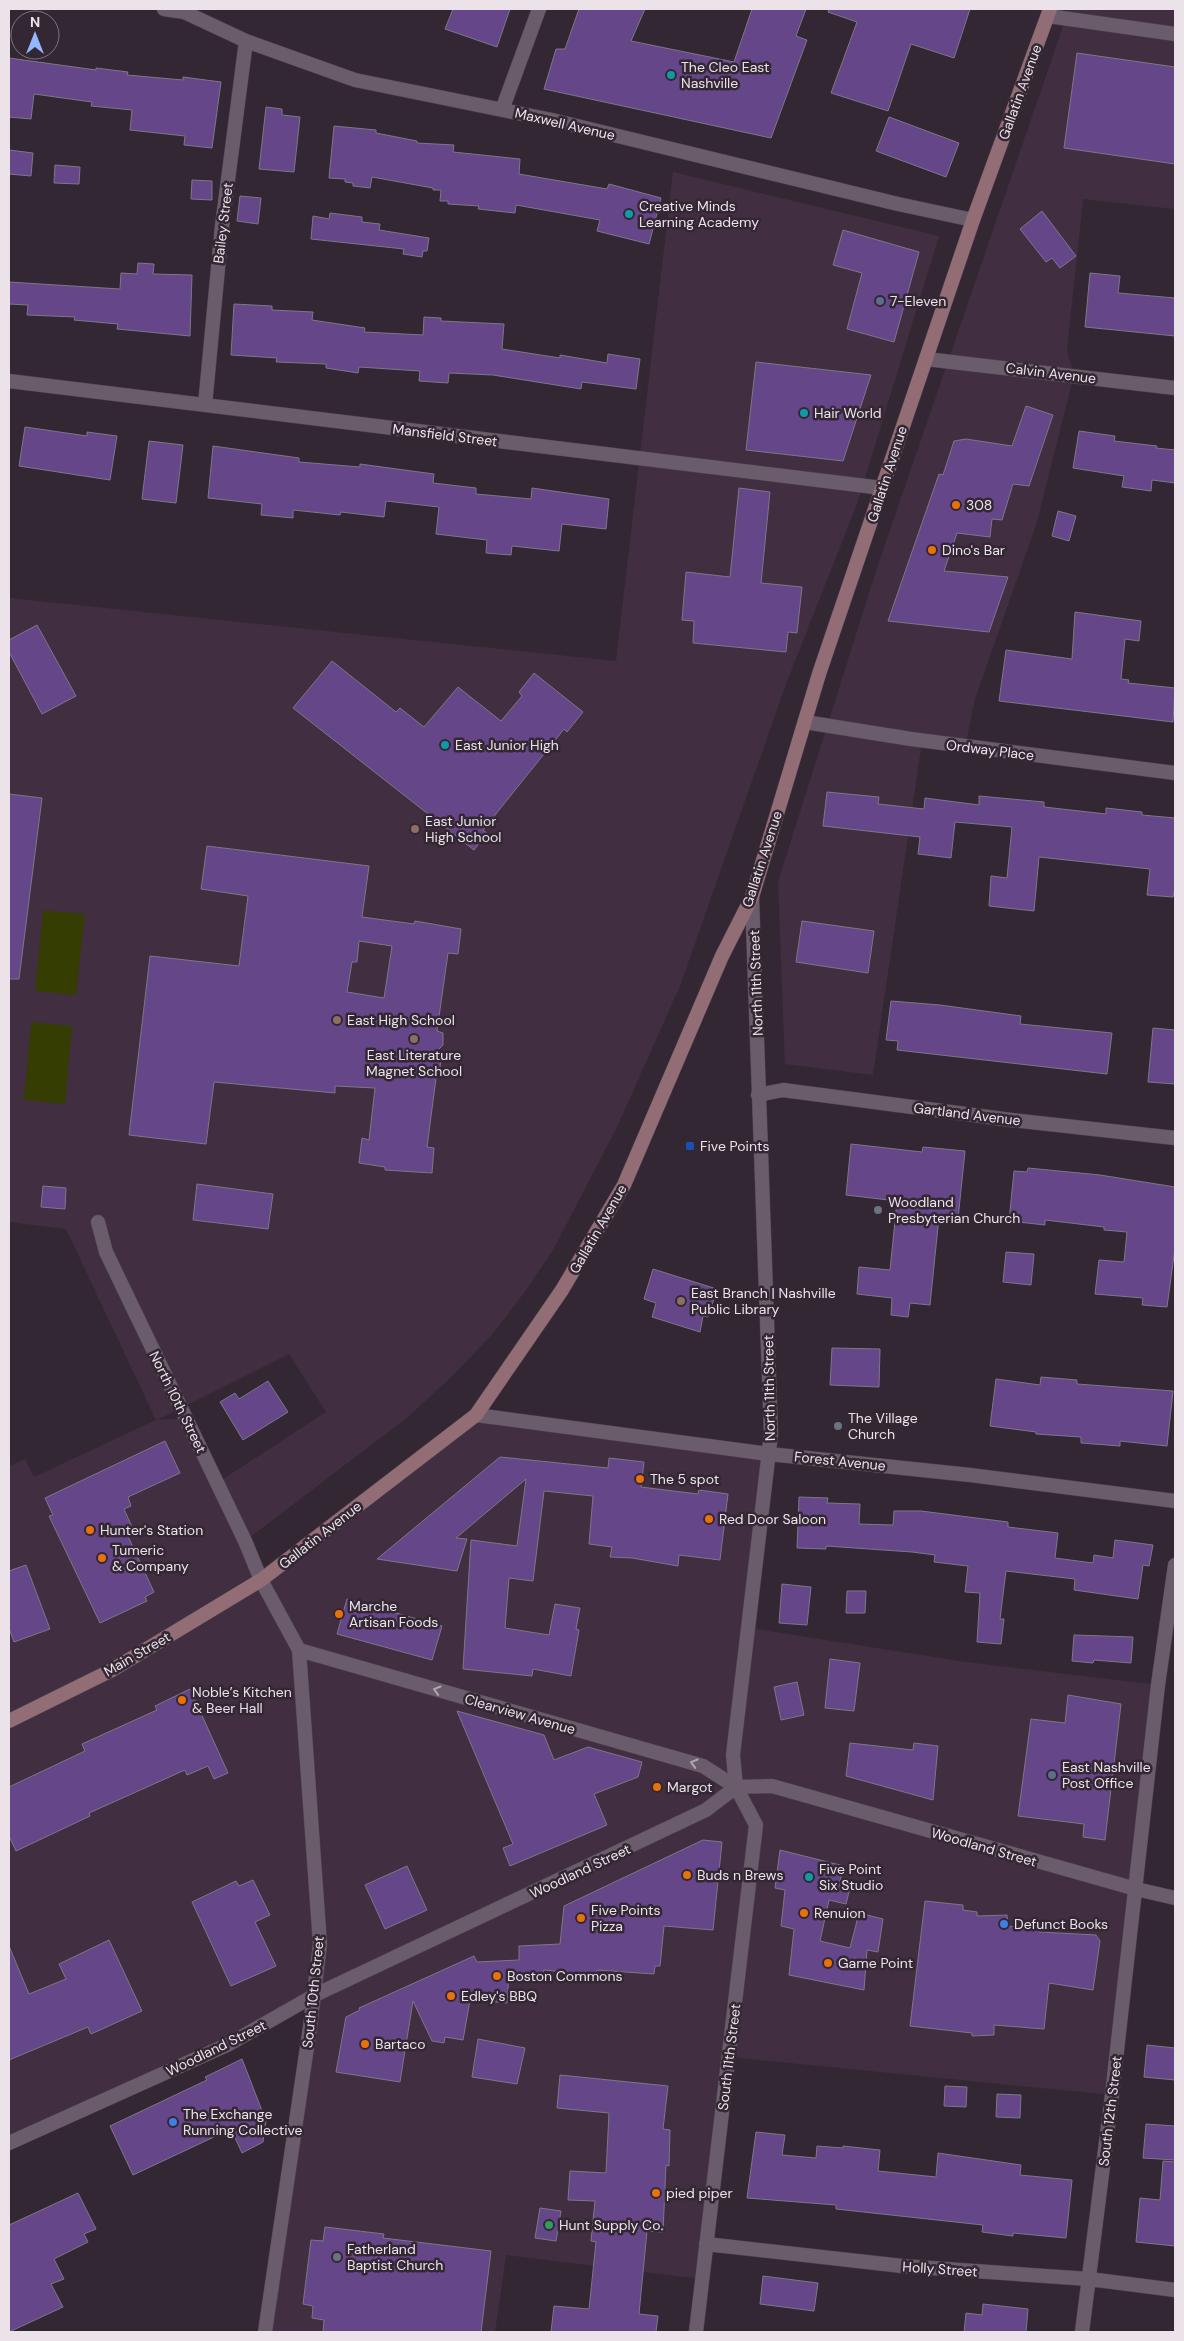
<svg xmlns="http://www.w3.org/2000/svg" width="1184" height="2341" font-family="'DM Sans',sans-serif">
<rect width="100%" height="100%" fill="#342734"/>
<path fill="#412f41" fill-rule="evenodd" d="M 1069,9 L 1175,9 L 1175,209 L 1083,199 L 1067,350 L 1074,375 L 1037,522 L 975,699 L 965,747 L 922,741 L 873,1075 L 785,1064 L 778,882 L 877,568 Z
M 673,172 L 939,236 L 857,504 L 786,684 L 680,986 L 618,1125 L 553,1250 L 524,1293 L 491,1336 L 449,1379 L 408,1417 L 245,1541 L 261,1580 L 476,1415 L 769,1454 L 750,1628 L 966,1662 L 1158,1685 L 1112,2095 L 729,2057 L 701,2279 L 506,2255 L 495,2332 L 265,2332 L 315,1996 L 9,2143 L 9,1466 L 25,1459 L 34,1477 L 156,1420 L 66,1229 L 9,1222 L 9,598 L 616,661 ZM 289,1354 L 326,1412 L 217,1483 L 186,1418 L 157,1420 Z"/>
<path fill="#353d03" d="M 43,910 L 85,914 L 76,995 L 35,991 Z
M 31,1022 L 72,1026 L 65,1104 L 24,1100 Z"/>
<path fill="#654789" stroke="#7d7688" fill-rule="evenodd" d="M 453,9 L 510,9 L 497,47 L 445,29 Z
M 579,9 L 645,9 L 631,41 L 734,62 L 752,9 L 806,9 L 796,36 L 807,40 L 771,138 L 544,89 L 556,49 L 565,49 Z
M 829,9 L 970,9 L 954,58 L 911,44 L 888,111 L 831,93 L 857,22 L 828,12 Z
M 1077,53 L 1175,67 L 1175,164 L 1064,148 Z
M 9,58 L 96,70 L 96,68 L 128,72 L 127,75 L 183,80 L 183,77 L 221,82 L 212,148 L 184,145 L 185,136 L 130,130 L 132,110 L 91,106 L 92,102 L 34,94 L 31,119 L 9,117 Z
M 266,107 L 282,109 L 282,115 L 300,117 L 294,172 L 259,169 Z
M 889,117 L 959,143 L 946,177 L 876,151 Z
M 334,126 L 376,130 L 376,133 L 417,141 L 417,143 L 454,145 L 453,152 L 520,159 L 519,174 L 607,189 L 609,184 L 661,198 L 649,244 L 597,231 L 600,220 L 516,205 L 515,213 L 478,209 L 479,206 L 448,204 L 448,201 L 440,201 L 441,190 L 433,190 L 433,188 L 372,177 L 370,188 L 353,186 L 353,183 L 345,182 L 345,179 L 329,178 Z
M 9,150 L 33,153 L 31,176 L 9,174 Z
M 55,165 L 80,167 L 79,184 L 54,183 Z
M 192,180 L 212,181 L 212,200 L 191,199 Z
M 240,196 L 261,198 L 258,224 L 237,221 Z
M 1042,211 L 1076,256 L 1060,268 L 1052,258 L 1046,262 L 1020,229 Z
M 330,213 L 362,217 L 362,222 L 380,224 L 379,230 L 429,238 L 427,251 L 423,251 L 422,257 L 403,254 L 404,249 L 311,239 L 313,216 L 329,219 Z
M 843,230 L 919,252 L 894,342 L 847,329 L 862,273 L 833,265 Z
M 138,263 L 154,264 L 153,274 L 192,275 L 190,336 L 117,329 L 118,324 L 74,320 L 75,317 L 27,315 L 28,305 L 9,304 L 9,282 L 120,289 L 121,273 L 137,274 Z
M 1090,273 L 1120,276 L 1118,293 L 1175,298 L 1175,336 L 1085,327 Z
M 234,304 L 272,306 L 272,310 L 313,312 L 312,320 L 365,328 L 364,332 L 423,335 L 424,317 L 441,318 L 441,321 L 504,324 L 502,349 L 560,358 L 560,355 L 607,363 L 608,354 L 640,359 L 636,389 L 582,382 L 581,389 L 493,375 L 449,373 L 448,383 L 419,381 L 420,371 L 359,367 L 358,373 L 326,368 L 326,364 L 276,362 L 277,358 L 231,355 Z
M 756,362 L 871,375 L 843,461 L 746,450 Z
M 1026,406 L 1053,415 L 1029,486 L 1013,484 L 1002,520 L 992,519 L 990,537 L 957,533 L 944,571 L 1008,577 L 989,632 L 888,621 L 939,474 L 943,475 L 954,441 L 966,439 L 1012,446 Z
M 25,427 L 87,436 L 87,432 L 117,436 L 110,480 L 19,466 Z
M 1079,431 L 1115,436 L 1114,441 L 1157,446 L 1156,448 L 1175,450 L 1175,483 L 1152,480 L 1151,491 L 1122,487 L 1124,476 L 1073,468 Z
M 149,441 L 183,445 L 176,503 L 142,499 Z
M 213,446 L 299,458 L 299,462 L 360,467 L 360,464 L 434,474 L 433,483 L 476,488 L 476,494 L 531,499 L 532,488 L 609,499 L 606,529 L 562,524 L 559,551 L 512,546 L 511,555 L 486,553 L 487,540 L 436,534 L 439,507 L 386,501 L 384,517 L 341,512 L 340,515 L 293,510 L 293,518 L 261,515 L 262,504 L 208,498 Z
M 739,488 L 770,492 L 761,583 L 802,587 L 797,633 L 788,632 L 786,652 L 693,643 L 694,621 L 682,620 L 686,572 L 730,577 Z
M 1058,511 L 1076,516 L 1069,541 L 1052,536 Z
M 1075,612 L 1141,621 L 1139,641 L 1125,639 L 1121,679 L 1129,680 L 1128,683 L 1175,688 L 1173,722 L 999,701 L 1006,650 L 1072,659 Z
M 37,625 L 76,696 L 42,714 L 9,652 L 9,640 Z
M 332,661 L 396,712 L 400,708 L 424,727 L 458,687 L 501,721 L 522,696 L 519,692 L 534,673 L 583,712 L 567,732 L 564,729 L 483,830 L 487,833 L 474,850 L 293,708 Z
M 827,792 L 879,797 L 878,804 L 924,809 L 925,798 L 979,805 L 979,796 L 1044,802 L 1044,807 L 1106,814 L 1106,808 L 1142,812 L 1142,815 L 1175,818 L 1175,888 L 1173,897 L 1147,895 L 1150,869 L 1039,857 L 1034,911 L 989,906 L 991,876 L 1007,878 L 1012,827 L 955,822 L 951,858 L 918,854 L 920,837 L 823,826 Z
M 9,794 L 42,798 L 19,979 L 9,979 Z
M 207,846 L 369,866 L 362,917 L 414,924 L 415,921 L 461,929 L 458,954 L 448,953 L 437,1031 L 443,1033 L 443,1045 L 438,1050 L 441,1055 L 440,1069 L 437,1071 L 427,1147 L 434,1148 L 432,1173 L 385,1170 L 385,1167 L 359,1163 L 362,1138 L 369,1140 L 375,1088 L 335,1086 L 335,1093 L 214,1082 L 206,1144 L 129,1135 L 150,956 L 239,966 L 248,896 L 201,889 ZM 359,941 L 392,946 L 384,998 L 347,992 L 352,962 L 357,962 Z
M 802,921 L 874,931 L 868,973 L 796,962 Z
M 891,1001 L 940,1005 L 1021,1016 L 1020,1024 L 1112,1033 L 1107,1074 L 897,1050 L 898,1041 L 886,1040 Z
M 1153,1028 L 1175,1030 L 1175,1084 L 1148,1082 Z
M 851,1144 L 922,1152 L 923,1147 L 965,1151 L 958,1219 L 939,1217 L 930,1305 L 910,1303 L 908,1317 L 891,1315 L 892,1298 L 857,1294 L 859,1267 L 890,1270 L 897,1201 L 846,1195 Z
M 1028,1168 L 1100,1175 L 1175,1187 L 1175,1248 L 1167,1307 L 1142,1305 L 1143,1298 L 1095,1294 L 1099,1260 L 1124,1262 L 1127,1232 L 1104,1230 L 1104,1227 L 1045,1220 L 1045,1225 L 1009,1221 L 1014,1171 L 1027,1172 Z
M 197,1184 L 273,1194 L 268,1229 L 193,1220 Z
M 43,1186 L 66,1188 L 65,1209 L 41,1207 Z
M 1006,1252 L 1034,1254 L 1031,1285 L 1003,1282 Z
M 653,1269 L 717,1289 L 708,1317 L 703,1316 L 700,1332 L 652,1317 L 656,1303 L 644,1299 Z
M 832,1348 L 880,1349 L 879,1387 L 830,1385 Z
M 1041,1377 L 1077,1380 L 1077,1384 L 1173,1391 L 1167,1446 L 1120,1441 L 1120,1446 L 1081,1443 L 1081,1437 L 1036,1434 L 1036,1432 L 990,1426 L 996,1379 L 1040,1385 Z
M 268,1381 L 288,1412 L 243,1440 L 220,1402 L 235,1393 L 239,1399 Z
M 165,1441 L 180,1473 L 128,1497 L 131,1506 L 124,1509 L 132,1527 L 125,1530 L 154,1592 L 145,1597 L 147,1601 L 100,1623 L 49,1516 L 53,1515 L 45,1498 Z
M 500,1457 L 608,1468 L 609,1458 L 644,1462 L 641,1487 L 698,1494 L 699,1490 L 728,1494 L 720,1560 L 679,1555 L 678,1566 L 632,1558 L 610,1557 L 612,1547 L 589,1544 L 593,1496 L 544,1491 L 533,1581 L 509,1578 L 505,1628 L 549,1635 L 555,1604 L 580,1608 L 576,1629 L 579,1630 L 571,1676 L 533,1669 L 532,1676 L 463,1669 L 471,1540 L 517,1546 L 526,1479 L 456,1538 L 467,1539 L 457,1571 L 377,1559 Z
M 799,1497 L 828,1498 L 827,1503 L 860,1504 L 859,1524 L 893,1525 L 894,1511 L 921,1511 L 1008,1522 L 1008,1527 L 1058,1533 L 1055,1558 L 1093,1563 L 1094,1555 L 1113,1558 L 1115,1540 L 1153,1545 L 1149,1566 L 1143,1565 L 1138,1599 L 1074,1590 L 1075,1579 L 1006,1571 L 1000,1619 L 1004,1619 L 1001,1644 L 977,1642 L 980,1593 L 965,1592 L 968,1566 L 934,1562 L 935,1555 L 912,1552 L 826,1546 L 826,1549 L 797,1548 Z
M 26,1565 L 50,1629 L 14,1642 L 9,1628 L 9,1571 Z
M 782,1584 L 811,1587 L 807,1625 L 779,1623 Z
M 847,1591 L 866,1591 L 865,1613 L 846,1613 Z
M 347,1599 L 442,1626 L 432,1660 L 337,1634 Z
M 1074,1635 L 1133,1637 L 1131,1663 L 1094,1660 L 1093,1663 L 1072,1661 Z
M 830,1659 L 860,1663 L 854,1711 L 825,1708 Z
M 797,1682 L 804,1715 L 781,1720 L 774,1687 Z
M 190,1689 L 228,1773 L 214,1779 L 208,1766 L 187,1775 L 185,1770 L 89,1813 L 90,1816 L 16,1851 L 9,1836 L 9,1787 L 85,1751 L 82,1744 L 157,1710 L 155,1706 Z
M 1068,1695 L 1121,1704 L 1105,1840 L 1083,1837 L 1084,1824 L 1018,1816 L 1031,1719 L 1065,1723 Z
M 457,1711 L 544,1735 L 554,1760 L 588,1747 L 642,1762 L 638,1777 L 594,1794 L 607,1825 L 510,1866 L 503,1848 L 513,1844 Z
M 850,1743 L 913,1750 L 914,1743 L 938,1746 L 933,1800 L 846,1776 Z
M 703,1840 L 722,1842 L 713,1930 L 664,1926 L 660,1966 L 655,1966 L 654,1974 L 597,1970 L 596,1975 L 544,1970 L 542,1977 L 509,1974 L 507,2003 L 470,2000 L 463,2040 L 445,2037 L 444,2043 L 432,2041 L 413,2001 L 400,2082 L 336,2072 L 346,2017 L 360,2010 L 359,2008 L 474,1956 L 477,1962 L 519,1960 L 519,1946 L 560,1944 L 564,1906 Z
M 780,1850 L 844,1866 L 839,1885 L 850,1888 L 846,1904 L 829,1900 L 820,1941 L 850,1948 L 859,1913 L 883,1919 L 878,1952 L 867,1950 L 864,1990 L 789,1975 L 794,1929 L 781,1926 L 785,1890 L 775,1888 Z
M 407,1866 L 427,1910 L 385,1929 L 365,1885 Z
M 253,1880 L 270,1915 L 255,1922 L 276,1966 L 231,1986 L 192,1902 L 236,1881 L 239,1886 Z
M 925,1901 L 963,1905 L 963,1910 L 977,1912 L 977,1916 L 1007,1915 L 1008,1926 L 1040,1929 L 1039,1932 L 1096,1935 L 1100,1941 L 1093,1990 L 1049,1983 L 1044,2029 L 994,2025 L 994,2035 L 972,2036 L 972,2033 L 910,2026 Z
M 109,1940 L 142,2011 L 91,2034 L 88,2027 L 9,2060 L 9,1946 L 29,1994 L 66,1979 L 59,1964 Z
M 478,2039 L 525,2048 L 517,2084 L 472,2077 Z
M 1147,2045 L 1175,2048 L 1175,2080 L 1144,2077 Z
M 242,2059 L 266,2121 L 263,2142 L 242,2153 L 231,2129 L 133,2175 L 110,2126 L 207,2080 L 205,2077 Z
M 560,2075 L 668,2086 L 663,2129 L 670,2130 L 669,2166 L 666,2165 L 663,2232 L 647,2231 L 639,2314 L 658,2316 L 656,2332 L 551,2332 L 554,2306 L 589,2309 L 596,2242 L 591,2241 L 595,2201 L 568,2200 L 570,2171 L 606,2173 L 609,2113 L 557,2108 Z
M 945,2086 L 967,2087 L 966,2107 L 944,2106 Z
M 997,2094 L 1021,2095 L 1020,2118 L 996,2117 Z
M 1146,2124 L 1175,2126 L 1175,2160 L 1143,2158 Z
M 756,2132 L 785,2135 L 782,2155 L 816,2158 L 817,2146 L 843,2148 L 843,2146 L 880,2150 L 878,2171 L 936,2177 L 938,2153 L 1021,2165 L 1020,2175 L 1072,2180 L 1066,2238 L 1013,2233 L 1013,2236 L 982,2232 L 983,2225 L 836,2209 L 836,2205 L 747,2198 Z
M 1163,2161 L 1175,2162 L 1175,2246 L 1136,2242 L 1140,2198 L 1160,2200 Z
M 78,2193 L 96,2229 L 84,2234 L 88,2242 L 54,2259 L 64,2279 L 51,2284 L 63,2307 L 9,2332 L 9,2225 Z
M 540,2208 L 561,2211 L 556,2241 L 535,2238 Z
M 325,2227 L 384,2234 L 383,2238 L 491,2251 L 481,2332 L 323,2332 L 324,2320 L 312,2318 L 313,2306 L 303,2304 L 311,2240 L 323,2241 Z
M 763,2276 L 818,2283 L 814,2311 L 760,2304 Z
M 983,2304 L 1028,2309 L 1026,2332 L 964,2332 L 966,2313 L 982,2315 Z"/>
<g fill="none" stroke-linecap="round" stroke-linejoin="round">
<defs>
<path id="minor" d="M 164,9 L 184,12 L 246,41 L 355,80 L 552,120 L 898,204 L 973,220
M 1048,16 L 1175,34
M 502,110 L 539,9
M 926,359 L 1175,388
M 9,381 L 882,488
M 205,405 L 222,226 L 246,41
M 805,722 L 911,739 L 1175,773
M 758,1095 L 783,1090 L 1011,1120 L 1175,1138
M 98,1222 L 106,1252 L 245,1541 L 261,1580 L 299,1650 L 320,1944 L 310,2027 L 265,2332
M 476,1415 L 769,1454 L 970,1475 L 1175,1501
M 299,1650 L 703,1766 L 736,1787 L 756,1825 L 696,2332
M 706,2244 L 902,2266 L 1089,2279 L 1175,2290
M 1082,2332 L 1112,2095 L 1158,1685 L 1175,1565"/>
<path id="tertiary" d="M 736,1787 L 733,1755 L 771,1434 L 752,897
M 9,2143 L 229,2044 L 315,1995 L 706,1810 L 736,1787 L 772,1786 L 1136,1889 L 1175,1898"/>
<path id="secondary" d="M 9,1721 L 112,1670 L 261,1580 L 476,1415 L 562,1290 L 624,1185 L 722,956 L 752,897 L 819,674 L 973,220 L 1050,9"/>
</defs>
<use href="#minor" stroke="#4d424d" stroke-width="15"/>
<use href="#tertiary" stroke="#4d424d" stroke-width="15"/>
<use href="#secondary" stroke="#4d424d" stroke-width="15"/>
<use href="#minor" stroke="#6a5c6a" stroke-width="14"/>
<use href="#tertiary" stroke="#6a5c6a" stroke-width="14"/>
<use href="#secondary" stroke="#936d76" stroke-width="14"/>
</g>
<defs><path id="oneway-chevron" d="M-2-3.5L2.5 0L-2 3.5" fill="none" stroke-width="1.6" stroke-linecap="round" stroke-linejoin="round" transform="scale(1.25)"/></defs>
<g stroke="#b1a6b0">
<use href="#oneway-chevron" transform="translate(437 1690) rotate(-164)"/>
<use href="#oneway-chevron" transform="translate(694 1763) rotate(-164)"/>
</g>
<g fill="#0f9aa8" stroke="#342734" stroke-width="2">
<circle cx="671" cy="75" r="5"/>
<circle cx="629" cy="214" r="5"/>
<circle cx="804" cy="413" r="5"/>
<circle cx="445" cy="745" r="5"/>
<circle cx="809" cy="1877" r="5"/>
</g>
<g fill="#5c6f8a" stroke="#342734" stroke-width="2">
<circle cx="880" cy="301" r="5"/>
<circle cx="1052" cy="1775" r="5"/>
</g>
<g fill="#e8710a" stroke="#342734" stroke-width="2">
<circle cx="956" cy="505" r="5"/>
<circle cx="932" cy="550" r="5"/>
<circle cx="640" cy="1479" r="5"/>
<circle cx="709" cy="1519" r="5"/>
<circle cx="90" cy="1530" r="5"/>
<circle cx="102" cy="1558" r="5"/>
<circle cx="339" cy="1614" r="5"/>
<circle cx="182" cy="1700" r="5"/>
<circle cx="657" cy="1787" r="5"/>
<circle cx="687" cy="1875" r="5"/>
<circle cx="804" cy="1913" r="5"/>
<circle cx="581" cy="1918" r="5"/>
<circle cx="828" cy="1963" r="5"/>
<circle cx="497" cy="1976" r="5"/>
<circle cx="451" cy="1996" r="5"/>
<circle cx="365" cy="2044" r="5"/>
<circle cx="656" cy="2193" r="5"/>
</g>
<g fill="#8d6e63" stroke="#342734" stroke-width="2">
<circle cx="415" cy="829" r="5"/>
<circle cx="337" cy="1020" r="5"/>
<circle cx="414" cy="1039" r="5"/>
<circle cx="681" cy="1301" r="5"/>
</g>
<rect fill="#1a4fb4" stroke="#342734" stroke-width="2" x="685" y="1141" width="10" height="10" rx="2.5"/>
<g fill="#6b7280" stroke="#342734" stroke-width="2">
<circle cx="878" cy="1210" r="5"/>
<circle cx="838" cy="1426" r="5"/>
<circle cx="337" cy="2257" r="5"/>
</g>
<g fill="#3f7fe0" stroke="#342734" stroke-width="2">
<circle cx="1004" cy="1924" r="5"/>
<circle cx="173" cy="2122" r="5"/>
</g>
<circle fill="#2e9e5b" stroke="#342734" stroke-width="2" cx="549" cy="2225" r="5"/>
<g text-anchor="middle" dominant-baseline="central" stroke-width="5" stroke-linejoin="round" paint-order="stroke">
<g font-size="14" fill="#ebe2ea" stroke="#342734" text-anchor="start">
<text x="681" y="67">The Cleo East<tspan x="681" dy="16">Nashville</tspan></text>
<text x="639" y="206">Creative Minds<tspan x="639" dy="16">Learning Academy</tspan></text>
<text x="890" y="301">7-Eleven</text>
<text x="814" y="413">Hair World</text>
<text x="966" y="505">308</text>
<text x="942" y="550">Dino's Bar</text>
<text x="455" y="745">East Junior High</text>
<text x="425" y="821">East Junior<tspan x="425" dy="16">High School</tspan></text>
<text x="347" y="1020">East High School</text>
<text x="414" y="1055" text-anchor="middle">East Literature<tspan x="414" dy="16">Magnet School</tspan></text>
<text x="700" y="1146">Five Points</text>
<text x="888" y="1202">Woodland<tspan x="888" dy="16">Presbyterian Church</tspan></text>
<text x="691" y="1293">East Branch | Nashville<tspan x="691" dy="16">Public Library</tspan></text>
<text x="848" y="1418">The Village<tspan x="848" dy="16">Church</tspan></text>
<text x="650" y="1479">The 5 spot</text>
<text x="719" y="1519">Red Door Saloon</text>
<text x="100" y="1530">Hunter's Station</text>
<text x="112" y="1550">Tumeric<tspan x="112" dy="16">&amp; Company</tspan></text>
<text x="349" y="1606">Marche<tspan x="349" dy="16">Artisan Foods</tspan></text>
<text x="192" y="1692">Noble’s Kitchen<tspan x="192" dy="16">&amp; Beer Hall</tspan></text>
<text x="1062" y="1767">East Nashville<tspan x="1062" dy="16">Post Office</tspan></text>
<text x="667" y="1787">Margot</text>
<text x="819" y="1869">Five Point<tspan x="819" dy="16">Six Studio</tspan></text>
<text x="697" y="1875">Buds n Brews</text>
<text x="591" y="1910">Five Points<tspan x="591" dy="16">Pizza</tspan></text>
<text x="814" y="1913">Renuion</text>
<text x="1014" y="1924">Defunct Books</text>
<text x="838" y="1963">Game Point</text>
<text x="507" y="1976">Boston Commons</text>
<text x="461" y="1996">Edley's BBQ</text>
<text x="375" y="2044">Bartaco</text>
<text x="183" y="2114">The Exchange<tspan x="183" dy="16">Running Collective</tspan></text>
<text x="666" y="2193">pied piper</text>
<text x="559" y="2225">Hunt Supply Co.</text>
<text x="347" y="2249">Fatherland<tspan x="347" dy="16">Baptist Church</tspan></text>
</g>
<g font-size="14" fill="#ebe2ea" stroke="#342734">
<text transform="translate(1020 92) rotate(-70)">Gallatin Avenue</text>
<text transform="translate(565 124) rotate(13)">Maxwell Avenue</text>
<text transform="translate(223 223) rotate(-83)">Bailey Street</text>
<text transform="translate(1051 373) rotate(7)">Calvin Avenue</text>
<text transform="translate(445 435) rotate(7)">Mansfield Street</text>
<text transform="translate(887 474) rotate(-72)">Gallatin Avenue</text>
<text transform="translate(990 750) rotate(7)">Ordway Place</text>
<text transform="translate(762 859) rotate(-72)">Gallatin Avenue</text>
<text transform="translate(756 983) rotate(-92)">North 11th Street</text>
<text transform="translate(967 1114) rotate(7)">Gartland Avenue</text>
<text transform="translate(598 1229) rotate(-60)">Gallatin Avenue</text>
<text transform="translate(769 1388) rotate(-91)">North 11th Street</text>
<text transform="translate(178 1402) rotate(64)">North 10th Street</text>
<text transform="translate(840 1461) rotate(6)">Forest Avenue</text>
<text transform="translate(320 1535) rotate(-38)">Gallatin Avenue</text>
<text transform="translate(137 1654) rotate(-30)">Main Street</text>
<text transform="translate(520 1714) rotate(16)">Clearview Avenue</text>
<text transform="translate(984 1847) rotate(16)">Woodland Street</text>
<text transform="translate(580 1871) rotate(-25)">Woodland Street</text>
<text transform="translate(313 1992) rotate(-84)">South 10th Street</text>
<text transform="translate(216 2048) rotate(-26)">Woodland Street</text>
<text transform="translate(729 2057) rotate(-83)">South 11th Street</text>
<text transform="translate(1110 2111) rotate(-83)">South 12th Street</text>
<text transform="translate(940 2269) rotate(4)">Holly Street</text>
</g>
</g>
<rect width="1184" height="2341" fill="none" stroke="#ebe2ea" stroke-width="20"/>
<g transform="translate(35 35)"><circle r="24" fill="#342734" stroke="#7d727d"/>
<path d="M0-4L9 19L0 12L-9 19Z" fill="#94b7fd"/>
<text y="-8" font-size="14" font-weight="bold" text-anchor="middle" fill="#ebe2ea">N</text>
</g>
</svg>
